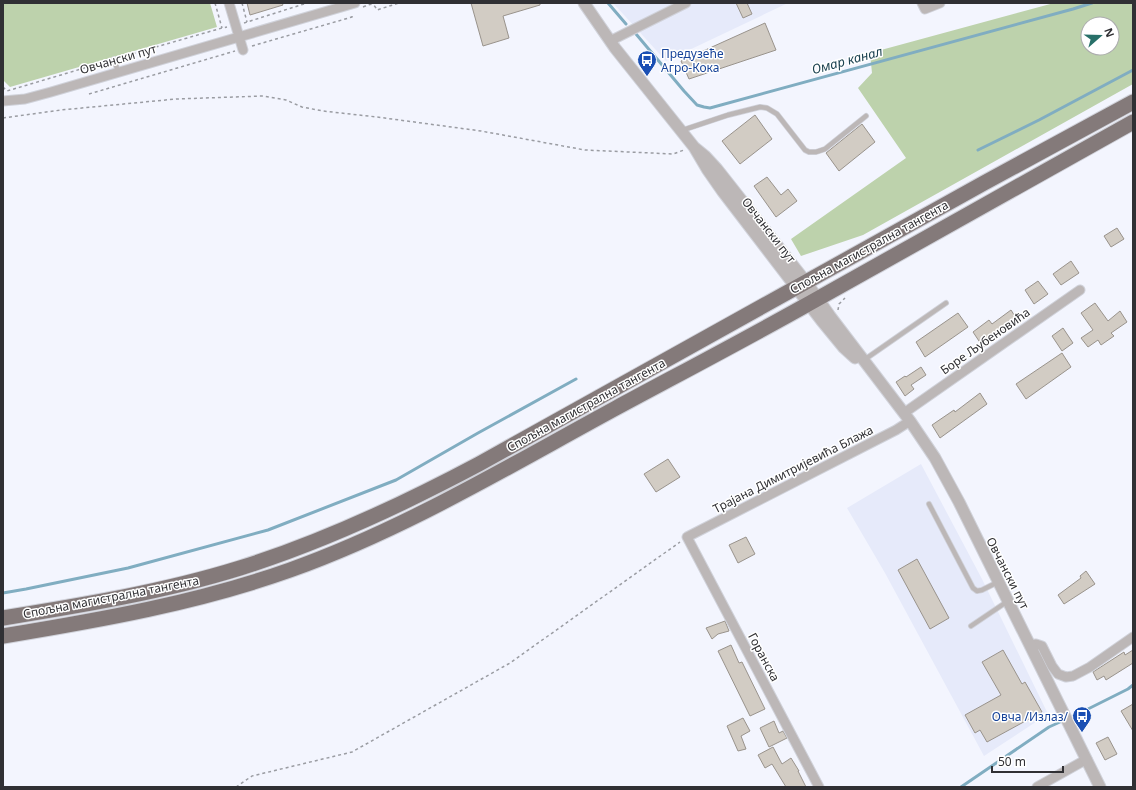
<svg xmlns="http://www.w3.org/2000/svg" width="1136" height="790" font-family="'Noto Sans',sans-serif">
<rect width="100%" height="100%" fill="#f3f5fe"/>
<path fill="#e6eafa" d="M 613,3 L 788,3 L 666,61 Z
M 921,464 L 982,579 L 1048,714 L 984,756 L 885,573 L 847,508 Z"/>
<path fill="#bdd2ac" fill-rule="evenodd" d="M 3,3 L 210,3 L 217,27 L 10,87 L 3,80 Z
M 1054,3 L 1133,3 L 1133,84 L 863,235 L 801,256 L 791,239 L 906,158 L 858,88 L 872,73 L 870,53 ZM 1088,24 L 1112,24 L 1112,48 L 1088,48 Z"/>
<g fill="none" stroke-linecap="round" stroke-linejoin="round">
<path stroke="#80adc1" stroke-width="3" d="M 608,3 L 626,24
M 636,34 L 684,91 L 697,105 L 704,107 L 710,108 L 1073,9 L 1092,3
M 978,150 L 1039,120 L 1133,70
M 3,593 L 26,589 L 128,568 L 268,530 L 396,480 L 478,433 L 576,379
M 1074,716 L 1128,689 L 1133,685
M 961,787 L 1049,727 L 1060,722"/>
</g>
<path fill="#d2ccc4" stroke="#99938c" d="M 247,3 L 282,3 L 283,5 L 250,15 Z
M 471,3 L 540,3 L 540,5 L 503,16 L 509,38 L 483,46 Z
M 736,3 L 747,3 L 752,14 L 743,18 Z
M 765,23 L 776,50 L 689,79 L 681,61 Z
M 755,115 L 772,139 L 740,164 L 722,141 Z
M 862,124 L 875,142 L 839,171 L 826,153 Z
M 767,177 L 781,195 L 788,189 L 797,201 L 776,217 L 754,186 Z
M 1117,228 L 1124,239 L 1111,247 L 1104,236 Z
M 1071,261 L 1079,273 L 1061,285 L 1053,274 Z
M 1038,281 L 1048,294 L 1034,304 L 1025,290 Z
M 1095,303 L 1108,321 L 1120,311 L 1127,322 L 1111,333 L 1114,336 L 1101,345 L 1098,340 L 1088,347 L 1081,338 L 1093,330 L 1081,313 Z
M 1011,310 L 1018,321 L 990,340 L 991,341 L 983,347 L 973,332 L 989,320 L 992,324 Z
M 958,313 L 968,327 L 925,357 L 916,342 Z
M 1063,328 L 1073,343 L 1062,351 L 1052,336 Z
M 1062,353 L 1071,367 L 1026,399 L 1016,384 Z
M 921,367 L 926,375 L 911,385 L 914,389 L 905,396 L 896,382 L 905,376 L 906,377 Z
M 980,393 L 987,404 L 940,438 L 932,425 L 954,410 L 955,412 Z
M 668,459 L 680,477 L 656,492 L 644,474 Z
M 746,537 L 755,554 L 738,563 L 729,545 Z
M 917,559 L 949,618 L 930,629 L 898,570 Z
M 1086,571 L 1095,584 L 1064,604 L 1058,595 L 1081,578 L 1080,576 Z
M 725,621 L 729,631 L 718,634 L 712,639 L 706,628 Z
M 731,645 L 739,663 L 742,662 L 765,709 L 750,716 L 718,651 Z
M 1003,650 L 1022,684 L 1025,682 L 1042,712 L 987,742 L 980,730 L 975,733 L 965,715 L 1001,695 L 982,662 Z
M 1133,650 L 1133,663 L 1106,680 L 1104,676 L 1097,680 L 1093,672 L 1124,652 L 1125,655 Z
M 1133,704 L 1133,731 L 1121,711 Z
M 743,718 L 750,731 L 741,736 L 746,749 L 738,751 L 727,726 Z
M 774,721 L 779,733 L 783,731 L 787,738 L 769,747 L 760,728 Z
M 1108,737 L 1117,754 L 1105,760 L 1096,743 Z
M 773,747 L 782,764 L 791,758 L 799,771 L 798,771 L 806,787 L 786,787 L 772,764 L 765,768 L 758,755 Z"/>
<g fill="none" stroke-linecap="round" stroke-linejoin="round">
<defs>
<path id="service" d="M 114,59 L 118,72
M 683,130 L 728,115 L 760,107 L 767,108 L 777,114 L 805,150 L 809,152 L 816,152 L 825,149 L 866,116
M 864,360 L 946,303
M 929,504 L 973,588 L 977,591 L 982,590 L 998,582
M 971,626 L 1008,601"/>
<path id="minor" d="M 229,3 L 243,50
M 922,3 L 925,9 L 940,3
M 610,41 L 686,3
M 3,101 L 25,99 L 51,92 L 355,3
M 904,413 L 1080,290
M 1030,645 L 1036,644 L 1042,646 L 1052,666 L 1058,674 L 1066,677 L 1073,676 L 1090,667 L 1133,637
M 819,787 L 687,537 L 896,430 L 910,421
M 1037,787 L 1087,759"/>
<path id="tertiary" d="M 584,3 L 615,48 L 694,147 L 707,169 L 723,192 L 821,320 L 844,348 L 855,358
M 694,147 L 705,156 L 717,169 L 806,282 L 830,316 L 910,421 L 935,458 L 959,502 L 1100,787"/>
<path id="trunk" d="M 3,618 C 83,605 163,592 240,568 C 323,542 402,505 479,464 L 984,183 L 1133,102
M 3,636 C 100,620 197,603 290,570 C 405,529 509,466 616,408 C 681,373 746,339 810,303 C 918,243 1025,182 1133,122"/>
</defs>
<use href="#service" stroke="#d0d2da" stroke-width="6"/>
<use href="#minor" stroke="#d0d2da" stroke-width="11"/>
<use href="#tertiary" stroke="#d0d2da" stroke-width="13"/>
<use href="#trunk" stroke="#d0d2da" stroke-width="17"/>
<path stroke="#9a9ca2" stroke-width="1.5" stroke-dasharray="3 3" stroke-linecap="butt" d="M 215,3 L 222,28
M 242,3 L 247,22
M 363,7 C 371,4 373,2 377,10 L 399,3
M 244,23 L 307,3
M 252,46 L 352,17 L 352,13
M 121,57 L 222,28 L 227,27
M 3,87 L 7,91 L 108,61
M 89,94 L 235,51
M 3,118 L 61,110 L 176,99 L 263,96 L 286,100 L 302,107 L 323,111 L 377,117 L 481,131 L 585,150 L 673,154 L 684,150
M 838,310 L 839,304 L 845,298
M 236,787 L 252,776 L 352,752 L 510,663 L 680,542"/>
<use href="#service" stroke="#bcb7b7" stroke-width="4.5"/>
<use href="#minor" stroke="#bcb7b7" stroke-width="9"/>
<use href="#tertiary" stroke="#bcb7b7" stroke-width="11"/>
<use href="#trunk" stroke="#847a7a" stroke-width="15"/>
</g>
<defs>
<symbol id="bus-pin" viewBox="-11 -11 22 30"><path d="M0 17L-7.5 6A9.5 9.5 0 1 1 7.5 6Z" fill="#1a4fb4" stroke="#fff"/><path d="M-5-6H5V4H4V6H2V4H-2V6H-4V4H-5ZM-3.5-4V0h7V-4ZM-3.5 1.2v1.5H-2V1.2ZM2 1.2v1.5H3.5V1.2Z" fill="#fff"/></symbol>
</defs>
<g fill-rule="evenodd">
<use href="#bus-pin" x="636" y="49" width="22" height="30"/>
<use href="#bus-pin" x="1071" y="705" width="22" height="30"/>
</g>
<g text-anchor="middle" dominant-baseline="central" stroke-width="3" stroke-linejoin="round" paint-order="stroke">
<g font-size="12" fill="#164399" stroke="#fff" text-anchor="start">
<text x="661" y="53">Предузеће<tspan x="661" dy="14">Агро-Кока</tspan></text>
<text x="1068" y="716" text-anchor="end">Овча /Излаз/</text>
</g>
<g font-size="12" fill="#303034" stroke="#fff">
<text transform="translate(118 59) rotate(-16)">Овчански пут</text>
<text transform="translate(769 230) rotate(52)">Овчански пут</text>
<text transform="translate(869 247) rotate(-29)">Спољна магистрална тангента</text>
<text transform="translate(985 341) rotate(-35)">Боре Љубеновића</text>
<text transform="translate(586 405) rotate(-29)">Спољна магистрална тангента</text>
<text transform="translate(793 469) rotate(-27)">Трајана Димитријевића Блажа</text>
<text transform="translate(1008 573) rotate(63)">Овчански пут</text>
<text transform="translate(111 597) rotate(-11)">Спољна магистрална тангента</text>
<text transform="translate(764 657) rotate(62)">Горанска</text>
</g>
<g font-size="13" font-style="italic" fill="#1d4351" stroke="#fff">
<text transform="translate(847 60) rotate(-15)">Омар канал</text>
</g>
</g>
<rect width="1136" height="790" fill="none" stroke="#303034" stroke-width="8"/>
<g transform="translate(1100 36) rotate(70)"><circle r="19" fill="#ffffff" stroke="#acacae"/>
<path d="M0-3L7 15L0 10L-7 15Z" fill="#287069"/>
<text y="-6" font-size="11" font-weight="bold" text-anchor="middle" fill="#303034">N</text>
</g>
<path d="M992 766v6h71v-6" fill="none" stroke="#303034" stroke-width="2"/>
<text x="998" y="766" font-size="12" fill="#303034" stroke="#ffffff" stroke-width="3" paint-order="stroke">50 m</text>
</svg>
